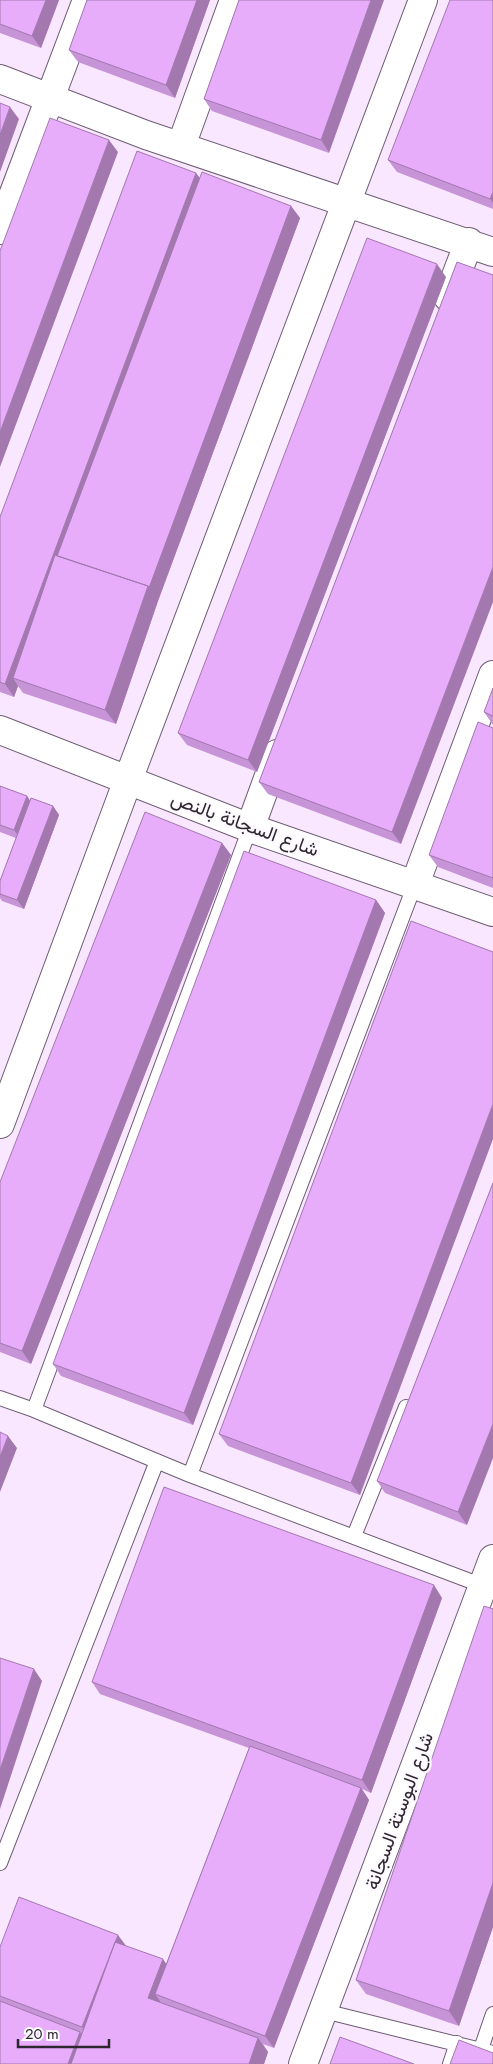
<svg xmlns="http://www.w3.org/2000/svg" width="493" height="2064" font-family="Jost,Vazirmatn,sans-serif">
<rect width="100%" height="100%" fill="#f9e6ff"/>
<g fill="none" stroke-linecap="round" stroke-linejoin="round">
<defs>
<path id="lane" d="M 0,1398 L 34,1410 L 190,1475 L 486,1587
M 34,1410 L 250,828
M 190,1475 L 415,884
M 354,1536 L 406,1407
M 0,1863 L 157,1461
M 324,2011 L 493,2053
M 481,2049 L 493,2014
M 450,2064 L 457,2043"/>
<path id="street" d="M 0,79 L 146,135 L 493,252
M 181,146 L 234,0
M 0,230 L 87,0
M 448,297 L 469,242
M 250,828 L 277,754
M 415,884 L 493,675
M 0,1124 L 128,780 L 423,0"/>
<path id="secondary" d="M 0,730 L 250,828 L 493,912
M 303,2064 L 493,1559"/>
</defs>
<use href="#lane" stroke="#6d5d72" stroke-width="16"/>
<use href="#street" stroke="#6d5d72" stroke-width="30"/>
<use href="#secondary" stroke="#6d5d72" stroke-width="30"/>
<use href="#lane" stroke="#fff" stroke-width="14"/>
<use href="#street" stroke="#fff" stroke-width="28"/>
<use href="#secondary" stroke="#fff" stroke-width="28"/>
</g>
<path fill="#c794d7" d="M 0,0 L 59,0 L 41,48 L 0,33 Z
M 87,0 L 210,0 L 175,98 L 78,62 L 69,50 Z
M 239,0 L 329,153 L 212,111 L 204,99 Z
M 493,0 L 493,209 L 397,172 L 388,160 Z
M 196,173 L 200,178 L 291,206 L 300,218 L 158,601 L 116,724 L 23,693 L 18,686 L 14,697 L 0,692 L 0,517 Z
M 457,262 L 401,844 L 268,794 L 259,782 Z
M 446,277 L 257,772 L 187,745 L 178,733 Z
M 493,688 L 493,725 L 484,712 Z
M 493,728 L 493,888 L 438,867 L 429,855 Z
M 0,786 L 27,796 L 30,801 L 53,806 L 59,815 L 24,909 L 2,901 L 0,898 L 0,881 L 16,838 L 0,832 Z
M 222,843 L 231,855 L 31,1364 L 0,1352 L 0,1182 Z
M 376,900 L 385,913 L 193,1425 L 61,1376 L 53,1364 Z
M 493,952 L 360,1495 L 228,1446 L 219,1434 Z
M 493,1183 L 467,1525 L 385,1493 L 377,1481 Z
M 442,1598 L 371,1793 L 362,1789 L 369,1800 L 274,2048 L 263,2044 L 268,2052 L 264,2064 L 0,2064 L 0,1947 L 125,1946 L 166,1964 L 249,1748 L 100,1694 L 92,1682 Z
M 493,1609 L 493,1927 L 459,2026 L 366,1994 L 356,1980 Z"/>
<path fill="#a278af" d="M 46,0 L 59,0 L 41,48 L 32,36 Z
M 197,0 L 210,0 L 175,98 L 166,85 Z
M 371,0 L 384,0 L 329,153 L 321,140 Z
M 10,107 L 19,119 L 0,172 L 0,135 Z
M 109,140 L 118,152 L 0,467 L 0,432 Z
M 196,173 L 205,186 L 13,678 L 18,686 L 14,697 L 5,684 Z
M 493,192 L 493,203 L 490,199 Z
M 291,206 L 300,218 L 158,601 L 116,724 L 105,710 L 148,586 Z
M 437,264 L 446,277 L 257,772 L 248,760 Z
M 493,567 L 493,602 L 401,844 L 392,832 Z
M 27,796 L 33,805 L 21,839 L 14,830 Z
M 53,806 L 59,815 L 24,909 L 17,900 Z
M 222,843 L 231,855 L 31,1364 L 22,1351 Z
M 376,900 L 385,913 L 193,1425 L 184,1413 Z
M 493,1104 L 493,1139 L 360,1495 L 351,1483 Z
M 493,1424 L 493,1458 L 467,1525 L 458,1512 Z
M 8,1436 L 17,1448 L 0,1492 L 0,1457 Z
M 434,1585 L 442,1598 L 371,1793 L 362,1780 Z
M 34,1669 L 42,1681 L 0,1809 L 0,1770 Z
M 361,1788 L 369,1800 L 274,2048 L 265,2036 Z
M 493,1883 L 493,1927 L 459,2026 L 449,2011 Z
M 118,1935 L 127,1947 L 91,2040 L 82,2027 Z
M 163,1959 L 173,1974 L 155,1994 L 162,2004 L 148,1998 Z
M 80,2032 L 91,2046 L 84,2064 L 68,2064 Z
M 258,2038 L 268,2052 L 264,2064 L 249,2064 Z"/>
<path fill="#e7acfa" stroke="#a278af" d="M 0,0 L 46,0 L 32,36 L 0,24 Z
M 87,0 L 197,0 L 166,85 L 69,50 Z
M 239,0 L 371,0 L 321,140 L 204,99 Z
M 450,0 L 493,0 L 493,192 L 490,199 L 388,160 Z
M 0,103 L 10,107 L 0,135 Z
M 50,118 L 109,140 L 0,432 L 0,251 Z
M 137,151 L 196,173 L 5,684 L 0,682 L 0,517 Z
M 202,172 L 291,206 L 149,588 L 148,586 L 57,556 Z
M 367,238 L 437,264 L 248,760 L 178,733 Z
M 457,262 L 493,275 L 493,567 L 392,832 L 259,782 Z
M 55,555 L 148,586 L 105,710 L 13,678 Z
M 493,688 L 493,716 L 484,712 Z
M 478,722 L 493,728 L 493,878 L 429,855 Z
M 0,786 L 27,796 L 14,830 L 0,825 Z
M 31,798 L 53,806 L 17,900 L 0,894 L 0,881 Z
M 145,812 L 222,843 L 22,1351 L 0,1343 L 0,1182 Z
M 244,851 L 376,900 L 184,1413 L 53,1364 Z
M 411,921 L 493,952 L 493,1104 L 351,1483 L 219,1434 Z
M 493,1183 L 493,1424 L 458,1512 L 377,1481 Z
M 0,1432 L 8,1436 L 0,1457 Z
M 164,1487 L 434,1585 L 362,1780 L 92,1682 Z
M 484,1606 L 493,1609 L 493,1883 L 449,2011 L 356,1980 Z
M 0,1658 L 34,1669 L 0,1770 Z
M 250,1746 L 361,1788 L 265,2036 L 155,1994 Z
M 19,1897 L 118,1935 L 82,2027 L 0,1996 L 0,1947 Z
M 115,1942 L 163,1959 L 148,1998 L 258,2038 L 249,2064 L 71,2064 Z
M 0,2001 L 80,2032 L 68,2064 L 0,2064 Z
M 340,2037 L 414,2064 L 330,2064 Z
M 459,2040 L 493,2053 L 493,2064 L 450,2064 Z"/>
<g text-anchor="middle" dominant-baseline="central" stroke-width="4.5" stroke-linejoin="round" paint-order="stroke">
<g font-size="19" fill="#2e2730" stroke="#fdfaff">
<text transform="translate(245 824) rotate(20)">شارع السجانة بالنص</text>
<text transform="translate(399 1811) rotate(-70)">شارع البوستة السجانة</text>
</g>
</g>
<path d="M18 2039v8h91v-8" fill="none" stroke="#2e2730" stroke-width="2.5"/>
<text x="25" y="2039" font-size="15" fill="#2e2730" stroke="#fdfaff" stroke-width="4" paint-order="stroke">20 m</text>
</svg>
